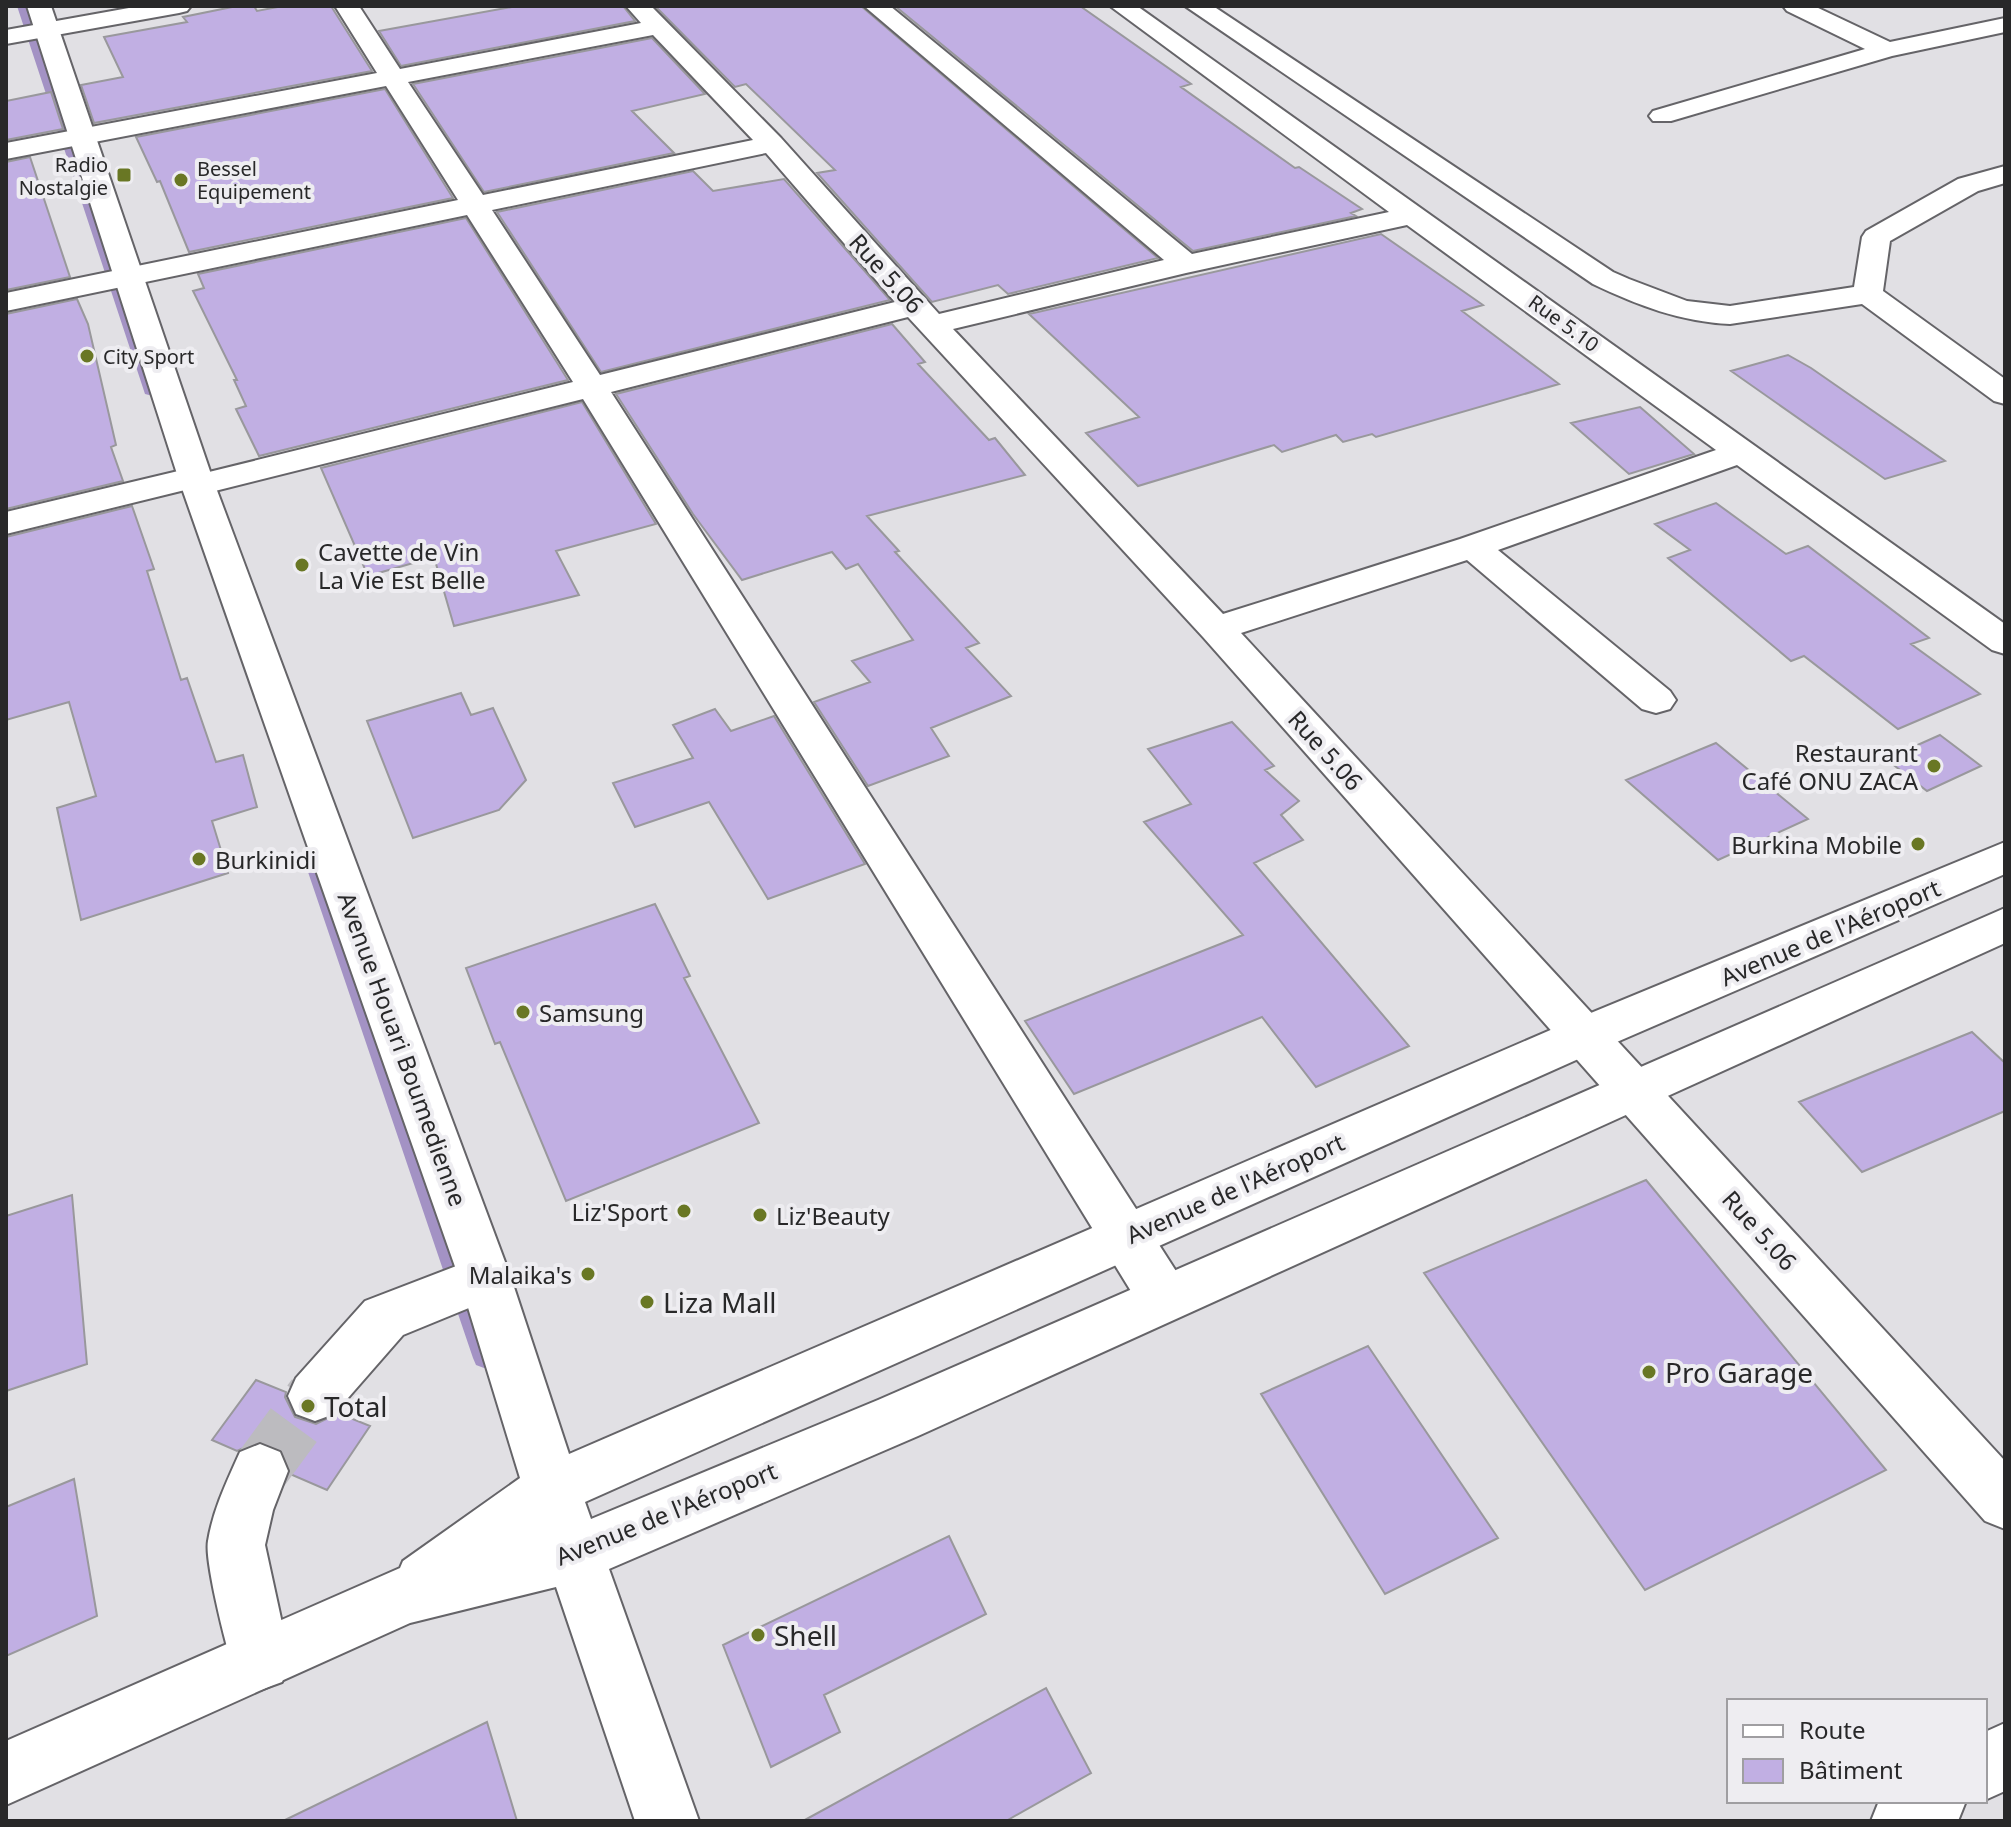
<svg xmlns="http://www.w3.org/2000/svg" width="2011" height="1827" font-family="'Noto Sans',sans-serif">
<rect width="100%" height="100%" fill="#e1e0e4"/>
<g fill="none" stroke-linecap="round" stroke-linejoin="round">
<path fill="#a392c4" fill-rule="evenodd" d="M 17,6 L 27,6 L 159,394 L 157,397 L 145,394 Z
M 317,866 L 326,872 L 495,1358 L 492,1365 L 484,1368 L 476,1365 L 473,1358 L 308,872 Z"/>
</g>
<path fill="#c1afe3" stroke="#99989c" stroke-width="2" d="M 237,6 L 254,6 L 257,11 L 283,6 L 331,6 L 372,71 L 94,123 L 81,85 L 123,77 L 104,37 L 187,22 L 183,17 Z
M 517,6 L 623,6 L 635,21 L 401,66 L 379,31 Z
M 655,6 L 861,6 L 1158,258 L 1008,294 L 998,285 L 932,302 L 817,173 L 835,170 L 746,84 L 735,87 Z
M 895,6 L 1080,6 L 1191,84 L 1181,87 L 1295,168 L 1299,167 L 1362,209 L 1351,213 L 1356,216 L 1193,251 Z
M 652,38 L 705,94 L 632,111 L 674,153 L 484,192 L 413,84 Z
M 385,89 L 453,198 L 189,252 L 160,181 L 157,182 L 136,137 Z
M 51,92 L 63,129 L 6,140 L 6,101 Z
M 30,157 L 70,277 L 6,290 L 6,162 Z
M 693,171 L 713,191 L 784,179 L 890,300 L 601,372 L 497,212 Z
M 466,218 L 568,380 L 259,456 L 236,409 L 246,406 L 234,380 L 237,380 L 193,291 L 204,288 L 198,274 Z
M 1381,234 L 1483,305 L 1462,311 L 1559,384 L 1376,437 L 1372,434 L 1343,442 L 1336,435 L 1282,452 L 1274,445 L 1138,486 L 1086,433 L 1139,417 L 1029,314 Z
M 77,299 L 88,324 L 116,445 L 111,447 L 123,481 L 6,509 L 6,314 Z
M 892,324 L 925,362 L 918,364 L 989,440 L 995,438 L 1025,475 L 867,516 L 899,551 L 895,552 L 979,643 L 966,648 L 1011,696 L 931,728 L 949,756 L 868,786 L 814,702 L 870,682 L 852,661 L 913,640 L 858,564 L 846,569 L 832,552 L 742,580 L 693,514 L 616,394 Z
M 1788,355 L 1811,368 L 1945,461 L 1885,479 L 1731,371 Z
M 582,402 L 656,524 L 556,551 L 579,595 L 454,626 L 434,557 L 368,576 L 321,468 Z
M 1640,407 L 1694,454 L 1629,474 L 1571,423 Z
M 1716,503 L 1786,554 L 1808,546 L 1929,638 L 1911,644 L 1980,694 L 1898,729 L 1804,656 L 1791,661 L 1668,558 L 1690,550 L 1655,524 Z
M 132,506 L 154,569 L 147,571 L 181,680 L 187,678 L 216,762 L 243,755 L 257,807 L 212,821 L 228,873 L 81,920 L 57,808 L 96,796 L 69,702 L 6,720 L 6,537 Z
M 461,693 L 471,715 L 493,708 L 526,780 L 499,810 L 413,838 L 367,721 Z
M 715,709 L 731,731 L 774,716 L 865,864 L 768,899 L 709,802 L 635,827 L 613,783 L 693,758 L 673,725 Z
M 1232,722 L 1274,766 L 1265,770 L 1299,801 L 1281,815 L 1303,840 L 1254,863 L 1409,1046 L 1316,1087 L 1262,1017 L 1074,1094 L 1025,1021 L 1243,935 L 1144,822 L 1191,804 L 1148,749 Z
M 1940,735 L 1981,766 L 1927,791 L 1886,759 Z
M 1716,743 L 1808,819 L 1718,860 L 1626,780 Z
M 655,904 L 690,976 L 684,978 L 759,1123 L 566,1201 L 500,1042 L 495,1044 L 466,968 Z
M 1972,1032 L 2005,1063 L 2005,1111 L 1862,1172 L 1799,1102 Z
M 1646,1180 L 1886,1470 L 1645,1590 L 1424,1273 Z
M 72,1195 L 87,1364 L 6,1391 L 6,1216 Z
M 1368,1346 L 1498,1538 L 1385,1594 L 1261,1394 Z
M 256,1380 L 286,1392 L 285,1397 L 295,1417 L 316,1424 L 338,1413 L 370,1426 L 327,1490 L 290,1474 L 281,1449 L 259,1441 L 237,1451 L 212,1440 Z
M 74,1479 L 97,1616 L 6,1656 L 6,1507 Z
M 949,1536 L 986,1614 L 824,1695 L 840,1732 L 771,1767 L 723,1645 Z
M 1046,1688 L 1091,1773 L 1006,1821 L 803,1821 Z
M 487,1722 L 517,1821 L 283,1821 Z"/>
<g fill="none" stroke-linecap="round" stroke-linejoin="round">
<path stroke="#bcbbbf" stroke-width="57" stroke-dasharray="57 28" stroke-linecap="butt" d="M 260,1471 L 315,1396"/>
<defs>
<path id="minor" d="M 140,6 L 191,6 L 187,11 L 179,13 L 6,44 L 6,30 Z
M 335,6 L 359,6 L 400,69 L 641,23 L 626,6 L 651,6 L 781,138 L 939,314 L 1164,260 L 864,6 L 890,6 L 1192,254 L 1389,212 L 1110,6 L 1137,6 L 2005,624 L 2005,654 L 1992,650 L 1737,465 L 1498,550 L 1670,691 L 1676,700 L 1670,709 L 1656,713 L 1642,709 L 1467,560 L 1241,633 L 2005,1461 L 2005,1529 L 1985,1521 L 1203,637 L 908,317 L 611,392 L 1183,1282 L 1190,1298 L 1183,1314 L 1164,1321 L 1145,1314 L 583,399 L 199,495 L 185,490 L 6,534 L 6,512 L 195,467 L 209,472 L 573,382 L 467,215 L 6,311 L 6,293 L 458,200 L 386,86 L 6,159 L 6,143 L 377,73 ZM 653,35 L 753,140 L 483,195 L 408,82 ZM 766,153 L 895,302 L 600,375 L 492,210 ZM 1407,225 L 1716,450 L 1460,539 L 1223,614 L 953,329 L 1186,273 Z
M 1185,6 L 1213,6 L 1613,272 L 1629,279 L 1687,301 L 1730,306 L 1854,287 L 1862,237 L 1866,231 L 1958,179 L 2005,166 L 2005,183 L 1978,191 L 1890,241 L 1883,291 L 2005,379 L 2005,404 L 1994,401 L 1862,304 L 1730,324 C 1681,322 1637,305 1593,284 Z
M 1783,6 L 1814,6 L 1890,42 L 2005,18 L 2005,32 L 1892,56 L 1671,121 L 1653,121 L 1649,116 L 1653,111 L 1865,49 L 1787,11 Z
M 485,1255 L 503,1262 L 511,1278 L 503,1294 L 403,1335 L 334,1414 L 315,1421 L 296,1414 L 288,1396 L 296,1378 L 365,1301 Z
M 260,1444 L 280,1452 L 288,1471 L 273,1510 L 265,1545 L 290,1660 L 282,1682 L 260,1690 L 238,1682 C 229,1660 204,1561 208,1541 C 213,1510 227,1481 240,1452 Z
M 2005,1723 L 2005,1791 L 1985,1800 L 1985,1732 Z
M 1879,1801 L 1966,1801 L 1958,1821 L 1871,1821 Z"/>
<path id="major" d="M 27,6 L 51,6 L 212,477 L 511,1278 L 569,1454 L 1569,1022 L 2005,842 L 2005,874 L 1603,1048 L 585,1502 L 591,1519 L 878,1400 L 2005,908 L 2005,943 L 918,1436 L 609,1569 L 699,1821 L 635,1821 L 556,1587 L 410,1623 L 6,1805 L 6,1741 L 400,1568 L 403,1561 L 520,1478 L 459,1278 L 178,477 Z"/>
</defs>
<use href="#minor" stroke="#656468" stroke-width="4"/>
<use href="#major" stroke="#656468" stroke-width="4"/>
<use href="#minor" fill="#fff" fill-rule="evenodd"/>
<use href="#major" fill="#fff" fill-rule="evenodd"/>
</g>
<g fill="#697724" stroke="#eeedf1" stroke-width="3">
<rect x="116" y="167" width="16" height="16" rx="4"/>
<circle cx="181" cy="180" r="8"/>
<circle cx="87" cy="356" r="8"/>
<circle cx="302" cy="565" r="8"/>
<circle cx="1934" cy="766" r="8"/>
<circle cx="1918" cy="844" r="8"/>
<circle cx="199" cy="859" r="8"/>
<circle cx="523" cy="1012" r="8"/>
<circle cx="684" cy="1211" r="8"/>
<circle cx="760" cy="1215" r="8"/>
<circle cx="588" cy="1274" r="8"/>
<circle cx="647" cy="1302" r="8"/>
<circle cx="1649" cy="1372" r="8"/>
<circle cx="308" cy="1406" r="8"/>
<circle cx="758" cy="1635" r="8"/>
</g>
<g text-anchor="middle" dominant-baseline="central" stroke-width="8" stroke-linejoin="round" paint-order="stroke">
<g font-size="20" fill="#282829" stroke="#eeedf1" text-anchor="start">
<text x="108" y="164" text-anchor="end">Radio<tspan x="108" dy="23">Nostalgie</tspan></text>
<text x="197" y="168">Bessel<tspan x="197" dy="23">Equipement</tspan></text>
<text x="103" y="356">City Sport</text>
</g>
<g font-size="20" fill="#282829" stroke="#eeedf1">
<text transform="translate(1564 323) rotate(36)">Rue 5.10</text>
</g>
<g font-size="24" fill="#282829" stroke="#eeedf1">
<text transform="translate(887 273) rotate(48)">Rue 5.06</text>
<text transform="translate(1326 750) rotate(48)">Rue 5.06</text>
<text transform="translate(1830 932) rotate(-23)">Avenue de l'Aéroport</text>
<text transform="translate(403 1049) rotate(70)">Avenue Houari Boumedienne</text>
<text transform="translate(1235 1188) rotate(-24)">Avenue de l'Aéroport</text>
<text transform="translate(1760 1230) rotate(48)">Rue 5.06</text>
<text transform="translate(666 1513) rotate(-22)">Avenue de l'Aéroport</text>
</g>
<g font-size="24" fill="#282829" stroke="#eeedf1" text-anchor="start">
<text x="318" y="551">Cavette de Vin<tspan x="318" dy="28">La Vie Est Belle</tspan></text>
<text x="1918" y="752" text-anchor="end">Restaurant<tspan x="1918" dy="28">Café ONU ZACA</tspan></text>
<text x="1902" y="844" text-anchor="end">Burkina Mobile</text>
<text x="215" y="859">Burkinidi</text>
<text x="539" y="1012">Samsung</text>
<text x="668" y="1211" text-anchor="end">Liz'Sport</text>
<text x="776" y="1215">Liz'Beauty</text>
<text x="572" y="1274" text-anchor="end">Malaika's</text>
</g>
<g font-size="28" fill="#282829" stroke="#eeedf1" text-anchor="start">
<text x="663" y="1302">Liza Mall</text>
<text x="1665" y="1372">Pro Garage</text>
<text x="324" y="1406">Total</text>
<text x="774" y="1635">Shell</text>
</g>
</g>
<rect width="2011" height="1827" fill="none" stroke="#282829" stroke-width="16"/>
<rect x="1727" y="1699" width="260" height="104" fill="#eeedf1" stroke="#9f9ea1" stroke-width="2"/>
<rect x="1743" y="1725" width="40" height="12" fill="#ffffff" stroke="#9f9ea1" stroke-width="2"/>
<text x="1799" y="1739" font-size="24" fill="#282829">Route</text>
<rect x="1743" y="1759" width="40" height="24" fill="#c1afe3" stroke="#9f9ea1" stroke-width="2"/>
<text x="1799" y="1779" font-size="24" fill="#282829">Bâtiment</text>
</svg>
